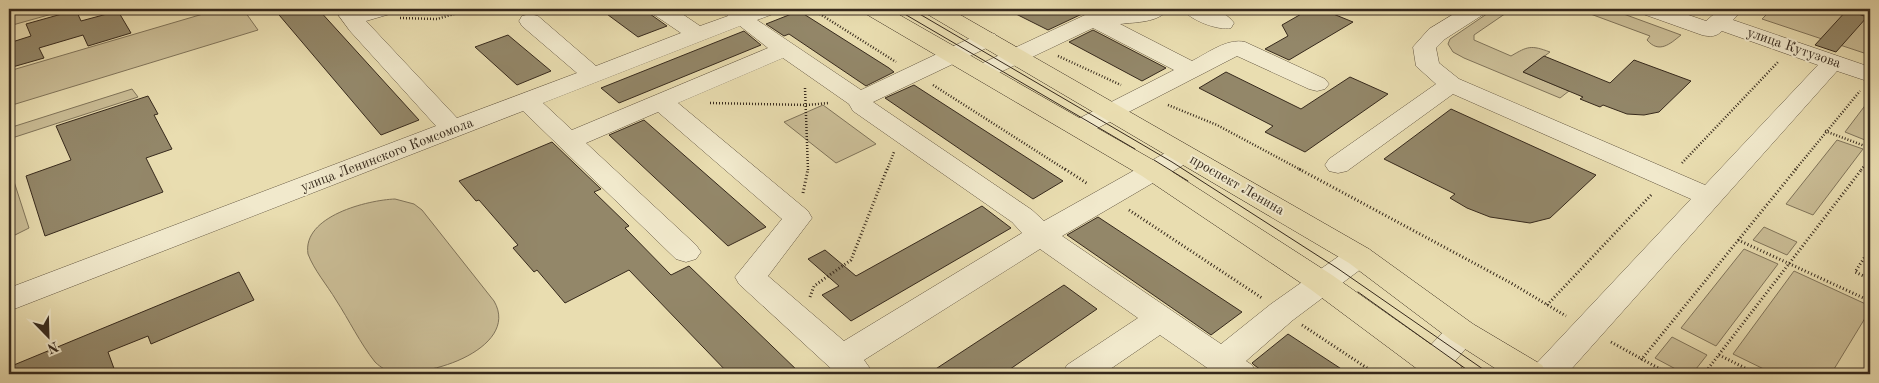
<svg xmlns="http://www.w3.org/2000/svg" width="1879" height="383" font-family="'Old Standard TT',serif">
<rect width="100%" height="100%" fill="#e9ddb0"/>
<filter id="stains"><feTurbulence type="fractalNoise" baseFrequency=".004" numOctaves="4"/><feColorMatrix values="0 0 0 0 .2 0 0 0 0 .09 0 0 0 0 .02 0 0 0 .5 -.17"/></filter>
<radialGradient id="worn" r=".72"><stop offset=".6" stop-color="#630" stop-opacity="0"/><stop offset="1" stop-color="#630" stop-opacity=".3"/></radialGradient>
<path fill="#cbbe97" stroke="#80745a" d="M 9,9 L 70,9 L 9,26 Z
M 220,9 L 243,9 L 258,30 L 9,106 L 9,71 Z
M 1494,9 L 1512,9 L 1474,35 L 1474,40 L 1511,56 C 1528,46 1531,45 1550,52 L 1523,72 L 1569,91 L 1560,98 L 1464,58 L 1453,52 L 1448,44 L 1450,39 Z
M 1577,9 L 1610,9 L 1681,35 C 1670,44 1659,54 1647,40 L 1650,36 Z
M 1772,9 L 1870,9 L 1870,55 L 1762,19 Z
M 132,89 L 138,97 L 9,139 L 9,128 Z
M 1870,99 L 1870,142 L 1845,132 Z
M 823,105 L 876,144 L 836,163 L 784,122 Z
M 1837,140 L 1863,149 L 1813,215 L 1786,204 Z
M 9,166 L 29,228 L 9,238 Z
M 395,199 L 414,204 L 422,210 L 494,301 C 522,349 420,383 384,369 C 381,367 378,365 375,362 C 360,343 349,320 336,300 C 327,285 314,270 308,254 C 302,216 368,200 395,199 Z
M 1764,227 L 1797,242 L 1787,255 L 1753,240 Z
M 1744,249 L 1778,264 L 1716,346 L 1681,328 Z
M 1794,271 L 1870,306 L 1870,310 L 1831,374 L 1774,374 L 1733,354 Z
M 1672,337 L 1707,355 L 1692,374 L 1685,374 L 1655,358 Z"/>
<path fill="#938769" stroke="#36291c" d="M 274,9 L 318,9 L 419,120 L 381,135 Z
M 600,9 L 643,9 L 667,26 L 638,37 Z
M 1006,9 L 1077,9 L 1082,14 L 1048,30 Z
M 1310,9 L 1321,9 L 1353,22 L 1289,60 L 1265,49 L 1288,36 L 1282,25 Z
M 76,10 L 81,21 L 118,11 L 131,33 L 88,46 L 83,35 L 39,48 L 44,58 L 9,68 L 9,43 L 31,36 L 26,24 Z
M 1847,10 L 1867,17 L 1836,52 L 1815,45 Z
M 799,11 L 889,68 L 894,72 L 866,86 L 789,34 L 784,36 L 766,24 Z
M 1093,30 L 1166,68 L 1142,81 L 1069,42 Z
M 744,31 L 761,45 L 619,103 L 601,88 Z
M 508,35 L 551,71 L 517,85 L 475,47 Z
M 1544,56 L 1610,83 L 1634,60 L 1691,81 L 1659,112 L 1644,115 L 1627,114 L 1603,105 L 1600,107 L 1580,99 L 1583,97 L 1523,72 Z
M 1226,72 L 1301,109 L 1350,77 L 1388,94 L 1305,152 L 1265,132 L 1273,126 L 1199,88 Z
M 914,85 L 1063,181 L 1033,199 L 885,98 Z
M 148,96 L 158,114 L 154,115 L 172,149 L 146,158 L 163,192 L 45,236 L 26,176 L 71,160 L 56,126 Z
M 1451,109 L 1596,175 L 1550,218 L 1530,223 L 1490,217 L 1467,208 L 1450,198 L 1455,194 L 1384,159 Z
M 644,120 L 766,227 L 728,246 L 609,135 Z
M 552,142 L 601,189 L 594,192 L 629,226 L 625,228 L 671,275 L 689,266 L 801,374 L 729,374 L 629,270 L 565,303 L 537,270 L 534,272 L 513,248 L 518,245 L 479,200 L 476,201 L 459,181 Z
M 982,206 L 1011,228 L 851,321 L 822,295 L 839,286 L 808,259 L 825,250 L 856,276 Z
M 1098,217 L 1242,312 L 1211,335 L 1067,235 Z
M 239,272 L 254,300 L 151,344 L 148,336 L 108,352 L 116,374 L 9,374 L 9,367 Z
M 1064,285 L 1097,309 L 1003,374 L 928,374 Z
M 1288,334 L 1349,374 L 1267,374 L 1254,365 L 1252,363 Z"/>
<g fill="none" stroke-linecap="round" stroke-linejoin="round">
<defs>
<path id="minor" d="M 334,9 L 393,9 L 390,14 L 366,21 L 457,118 L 577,73 L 522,26 L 519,21 L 522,16 L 530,14 L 538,16 L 596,66 L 681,33 L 653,14 L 650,9 L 675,9 L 700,26 L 728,16 L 722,9 L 776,9 L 773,14 L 757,20 L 861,90 L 979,34 L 987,32 L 995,34 L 998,39 L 995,44 L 873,102 L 1032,210 L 1044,221 L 1174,148 L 1183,146 L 1192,148 L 1196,154 L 1192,160 L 1062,236 L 1221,344 L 1271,304 L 1349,249 L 1359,246 L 1369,249 L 1374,256 L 1369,263 L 1293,320 L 1246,361 L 1252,365 L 1257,374 L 1216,374 L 1160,335 L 1103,374 L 1062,374 L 1067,365 L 1138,318 L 1040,249 L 864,360 L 874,374 L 837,374 L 739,284 L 735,277 L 782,219 L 658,112 L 586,143 L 696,245 L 701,252 L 696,259 L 686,262 L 676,259 L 523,111 L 9,311 L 9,288 L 436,126 L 350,31 ZM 740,26 L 768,48 L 572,130 L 543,103 ZM 783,58 L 849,104 L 853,111 L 1012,222 L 1022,233 L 844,341 L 768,276 L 812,218 L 808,211 L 678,103 Z
M 1079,9 L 1107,9 L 1112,12 L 1168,9 C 1159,23 1135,22 1120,24 L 1192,61 C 1208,53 1227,38 1245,42 L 1325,79 L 1329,84 L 1325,89 L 1317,91 L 1309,89 L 1237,56 L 1088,133 L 1079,136 L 1070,133 L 1066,128 L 1070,123 L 1174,70 L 1093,28 L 990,77 L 982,79 L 974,77 L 970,72 L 974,67 L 1085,15 Z
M 1182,9 C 1199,8 1223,7 1234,23 L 1231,28 C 1218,31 1190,20 1182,9 Z
M 1462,9 L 1487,9 L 1484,14 L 1445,39 L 1436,48 L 1439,63 L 1459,79 L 1705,185 L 1818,65 L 1722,31 C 1716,37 1710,37 1702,35 L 1643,14 L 1640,9 L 1671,9 L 1706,21 L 1720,9 L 1739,9 L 1741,11 L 1733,20 L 1870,67 L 1870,82 L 1837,71 L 1567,374 L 1530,374 L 1535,365 L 1691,199 L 1453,94 L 1347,171 L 1338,173 L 1329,171 L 1325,165 L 1329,159 L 1436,84 L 1416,66 L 1413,47 L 1429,29 Z
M 1462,320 L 1473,324 L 1478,332 L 1473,340 L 1445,373 L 1421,373 L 1416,364 L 1421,355 L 1451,324 Z"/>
<path id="major" d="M 863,9 L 889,9 L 1160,164 L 1332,275 L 1460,365 L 1465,374 L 1424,374 L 1310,289 L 1142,176 L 866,14 Z
M 924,9 L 950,9 L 1369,249 L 1473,324 L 1542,365 L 1547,374 L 1504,374 L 1451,340 L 1349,263 L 927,14 Z"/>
</defs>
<use href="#minor" stroke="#635641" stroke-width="1"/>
<use href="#major" stroke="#36291c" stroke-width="1"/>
<path stroke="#36291c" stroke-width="2.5" stroke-dasharray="1 2" stroke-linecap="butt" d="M 812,9 L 896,62
M 1751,14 L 1757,9
M 400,18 L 437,19 L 471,9
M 1058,56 L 1121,85
M 933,85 L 1066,170
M 805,88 L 808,170
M 710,103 L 806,105 L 829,103
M 1168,105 L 1217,125 L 1301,170
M 1825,131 L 1870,148
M 1682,163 L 1778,62
M 887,170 L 894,152
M 1795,170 L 1860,91
M 1861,170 L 1870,159"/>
<path stroke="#36291c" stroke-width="3" stroke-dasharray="1 2.5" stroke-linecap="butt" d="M 1065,169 L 1088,184
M 1299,169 L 1511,283 L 1566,316
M 803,193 L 808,169
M 1129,210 L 1262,298
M 1738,240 L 1870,301
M 1870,249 L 1855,272 L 1870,279
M 810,297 L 814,286 L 851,260 L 887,169
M 1547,305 L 1652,194
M 1302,325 L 1376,374
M 1611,342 L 1669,374
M 1719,355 L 1757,374
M 1641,360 L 1796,169
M 1704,374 L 1862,169"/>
<use href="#minor" fill="#f1e9cc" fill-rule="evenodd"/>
<use href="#major" fill="#e9ddb0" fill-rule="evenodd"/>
<path stroke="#36291c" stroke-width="1" d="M 896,9 L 1135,149
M 911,9 L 1172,162 L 1337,268 L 1490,374
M 1154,160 L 1188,181
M 1358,292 L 1473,374"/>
</g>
<g text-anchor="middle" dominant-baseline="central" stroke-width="4" stroke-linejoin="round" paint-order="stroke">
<g font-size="14" fill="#36291c" stroke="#f1e9cc">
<text transform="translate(1794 48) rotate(19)">улица Кутузова</text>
<text transform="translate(387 155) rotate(-21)">улица Ленинского Комсомола</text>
<text transform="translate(1237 185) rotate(30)">проспект Ленина</text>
</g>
</g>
<rect width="1879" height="383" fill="none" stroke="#e9ddb0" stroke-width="30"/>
<rect x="10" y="10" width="1859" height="363" fill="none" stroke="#36291c" stroke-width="2.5"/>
<rect x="15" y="15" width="1849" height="353" fill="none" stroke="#36291c"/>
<g transform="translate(48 336) rotate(157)" stroke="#f1e9cc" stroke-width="4" paint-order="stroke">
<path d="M0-4L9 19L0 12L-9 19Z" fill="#36291c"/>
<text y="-8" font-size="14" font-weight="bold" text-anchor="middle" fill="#36291c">N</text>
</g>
<rect width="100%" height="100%" filter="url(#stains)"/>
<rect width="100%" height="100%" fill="url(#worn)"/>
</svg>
